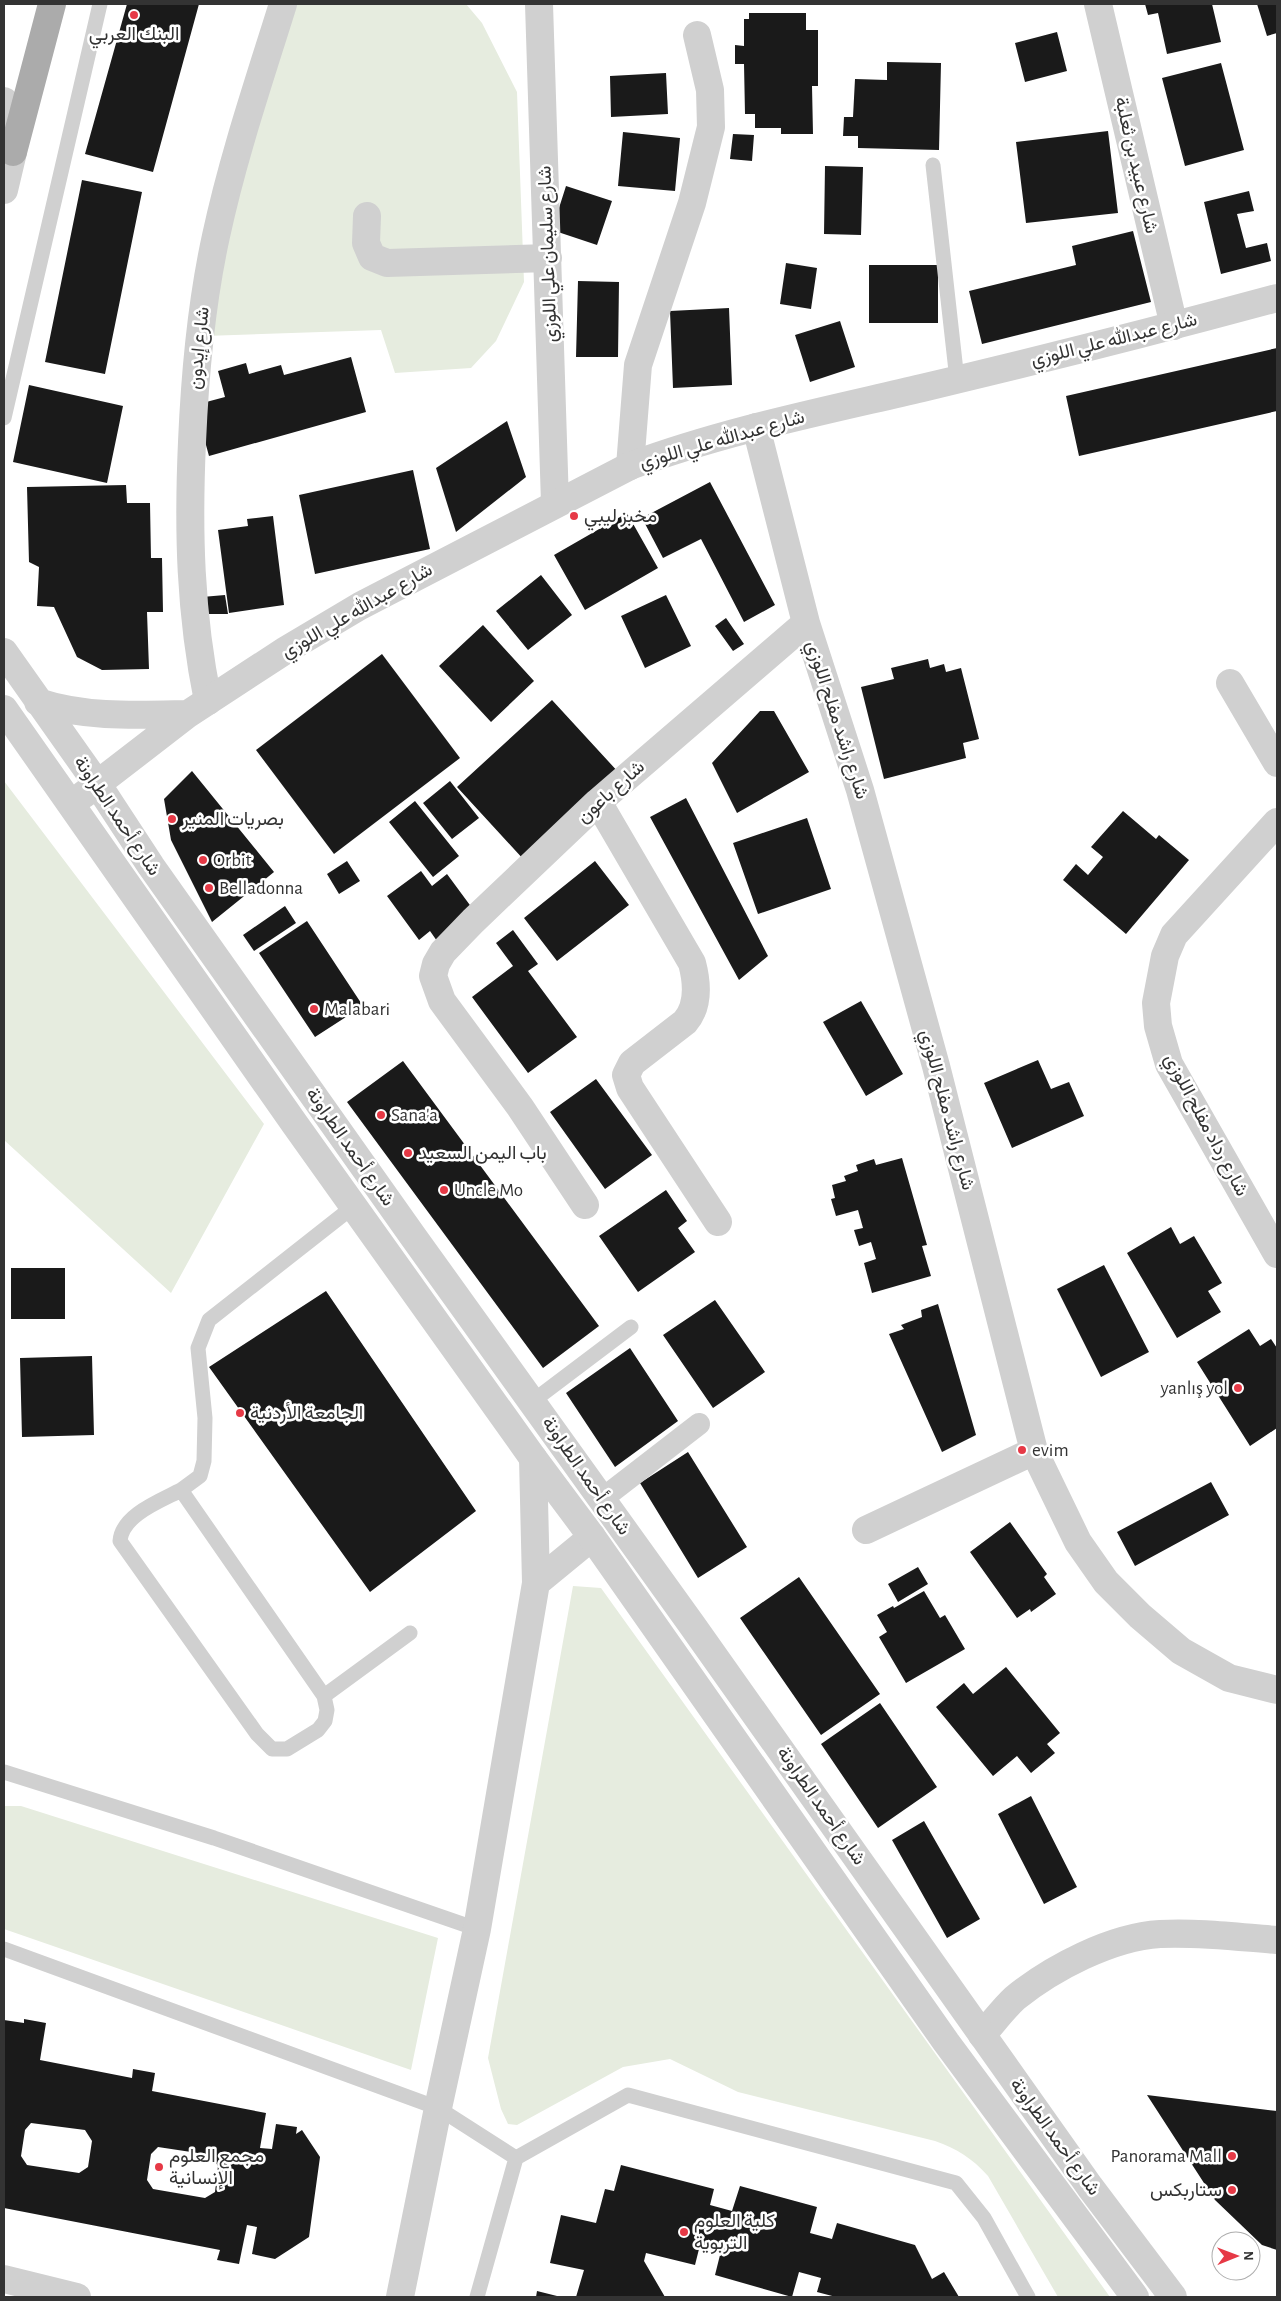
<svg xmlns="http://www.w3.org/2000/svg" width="1281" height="2301" font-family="'Alegreya Sans',Vazirmatn,sans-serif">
<rect width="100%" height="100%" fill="#fff"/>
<path fill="#e6ecdf" d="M 293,4 L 466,4 L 482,23 L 517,92 L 524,282 L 496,341 L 471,368 L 395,373 L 381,330 L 205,336 L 218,242 Z
M 4,781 L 264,1124 L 171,1293 L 4,1140 Z
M 573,1586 L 601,1588 L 1110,2297 L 1058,2297 L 988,2176 C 972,2158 957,2149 935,2141 L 738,2092 L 670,2059 L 623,2067 L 517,2125 L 508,2124 L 501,2109 L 488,2058 Z
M 4,1806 L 21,1806 L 438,1938 L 411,2070 L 4,1929 Z"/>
<path fill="#1a1a1a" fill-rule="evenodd" d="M 127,4 L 199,4 L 153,172 L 85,154 Z
M 1145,4 L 1212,4 L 1221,42 L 1167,54 L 1158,13 L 1148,15 Z
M 1257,4 L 1277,4 L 1277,33 L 1267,36 Z
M 749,13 L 806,13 L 806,30 L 818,30 L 818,86 L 812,86 L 813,134 L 781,134 L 781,128 L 755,128 L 755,114 L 745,114 L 744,64 L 735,64 L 735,45 L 744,46 L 744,19 L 749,19 Z
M 1057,32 L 1067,71 L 1025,82 L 1015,43 Z
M 887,62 L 941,63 L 939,150 L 858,148 L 858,136 L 843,136 L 844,117 L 853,117 L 855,79 L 887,80 Z
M 1221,63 L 1244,150 L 1185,166 L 1162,78 Z
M 666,73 L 668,114 L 611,117 L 610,76 Z
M 1108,131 L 1118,213 L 1026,223 L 1016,142 Z
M 623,132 L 680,138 L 675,191 L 618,186 Z
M 733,134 L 754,135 L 752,161 L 730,159 Z
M 825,166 L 863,167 L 861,235 L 824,234 Z
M 82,180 L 142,192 L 105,374 L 45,362 Z
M 566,186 L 612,201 L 597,245 L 552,230 Z
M 1249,191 L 1254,211 L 1237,214 L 1246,248 L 1267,243 L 1271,261 L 1221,274 L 1204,202 Z
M 1133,231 L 1151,302 L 982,344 L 969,291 L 1076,265 L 1072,246 Z
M 786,263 L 817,268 L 811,309 L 780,304 Z
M 869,265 L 938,265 L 938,323 L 869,323 Z
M 578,281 L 619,282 L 618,357 L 576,357 Z
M 729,308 L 732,385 L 673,388 L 670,311 Z
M 840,321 L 855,367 L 810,382 L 795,335 Z
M 1277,348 L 1277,411 L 1079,456 L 1066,396 Z
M 351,357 L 366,412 L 209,456 L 195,405 L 225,397 L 218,371 L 246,363 L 249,374 L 281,365 L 284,375 Z
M 29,385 L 123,406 L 107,483 L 13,462 Z
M 507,421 L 526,477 L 456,532 L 436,468 Z
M 413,470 L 430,549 L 315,574 L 299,495 Z
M 710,482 L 775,605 L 744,622 L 701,539 L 663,558 L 642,518 Z
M 126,485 L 127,503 L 150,503 L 151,558 L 162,558 L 163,612 L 147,612 L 149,669 L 102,670 L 77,657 L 54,607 L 37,606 L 39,567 L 29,562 L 27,487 Z
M 627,513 L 658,568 L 585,610 L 554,555 Z
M 273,516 L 284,605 L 229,613 L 218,530 L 248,526 L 247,519 Z
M 541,575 L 572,615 L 528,650 L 496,611 Z
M 225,595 L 228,614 L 203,614 L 202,597 Z
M 666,595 L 691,646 L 645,668 L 621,616 Z
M 726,618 L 744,644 L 733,651 L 715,626 Z
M 483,625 L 534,681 L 491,722 L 439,666 Z
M 382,654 L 460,758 L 334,854 L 256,750 Z
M 928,659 L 930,668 L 944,664 L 946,672 L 961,668 L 979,739 L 963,743 L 966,758 L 884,779 L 861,687 L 894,679 L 891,668 Z
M 552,700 L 620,774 L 525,861 L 457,787 Z
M 760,711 L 774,711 L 809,772 L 737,813 L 712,763 Z
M 192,771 L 274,872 L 212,922 L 171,840 L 164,799 Z
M 450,781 L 479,818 L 452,839 L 423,803 Z
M 686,798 L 768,956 L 739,980 L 650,817 Z
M 415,801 L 459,856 L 433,877 L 389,822 Z
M 1123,811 L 1156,839 L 1159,835 L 1189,860 L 1126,934 L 1063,880 L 1076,864 L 1088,875 L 1103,857 L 1091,847 Z
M 807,818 L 831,889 L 758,914 L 733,843 Z
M 347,861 L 360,881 L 339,894 L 327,874 Z
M 595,861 L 629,905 L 557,961 L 524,918 Z
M 421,871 L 432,886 L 447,874 L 475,912 L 437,941 L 430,931 L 419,940 L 387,896 Z
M 285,906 L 296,923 L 254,951 L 243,935 Z
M 307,921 L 363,1006 L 315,1037 L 259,953 Z
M 513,930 L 538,964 L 528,971 L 577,1037 L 528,1073 L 472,997 L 513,966 L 496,943 Z
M 861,1001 L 903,1074 L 866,1096 L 823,1022 Z
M 1038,1060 L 1051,1089 L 1069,1082 L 1084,1116 L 1012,1148 L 984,1083 Z
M 403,1061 L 599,1326 L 543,1368 L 347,1102 Z
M 596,1079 L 652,1155 L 605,1189 L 550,1112 Z
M 902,1158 L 927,1245 L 922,1246 L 931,1276 L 872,1293 L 864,1263 L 876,1259 L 871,1242 L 859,1246 L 854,1230 L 863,1228 L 858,1210 L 836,1216 L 831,1199 L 835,1198 L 832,1185 L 846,1181 L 844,1176 L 858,1171 L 856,1165 L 874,1159 L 876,1165 Z
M 666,1190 L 687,1221 L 678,1228 L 695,1252 L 638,1292 L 599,1236 Z
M 1171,1227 L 1180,1244 L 1194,1236 L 1222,1283 L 1208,1291 L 1221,1312 L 1177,1338 L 1127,1253 Z
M 1104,1265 L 1149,1352 L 1101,1377 L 1057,1289 Z
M 11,1268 L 65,1268 L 65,1319 L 11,1319 Z
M 326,1291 L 476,1511 L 370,1592 L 209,1367 Z
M 715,1300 L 765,1372 L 713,1408 L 663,1335 Z
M 938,1304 L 976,1435 L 942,1452 L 889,1334 L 904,1329 L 901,1325 L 922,1317 L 921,1310 Z
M 1249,1329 L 1260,1346 L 1271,1339 L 1277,1348 L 1277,1428 L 1250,1446 L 1197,1362 Z
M 630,1348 L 678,1421 L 615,1467 L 566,1393 Z
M 92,1356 L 94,1435 L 22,1437 L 20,1358 Z
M 688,1452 L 747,1547 L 698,1578 L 640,1483 Z
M 1211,1482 L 1229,1515 L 1135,1566 L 1117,1532 Z
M 1010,1522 L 1047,1574 L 1044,1577 L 1056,1594 L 1031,1612 L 1030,1609 L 1017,1618 L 970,1552 Z
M 918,1567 L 928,1584 L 898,1602 L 888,1584 Z
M 799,1577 L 880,1694 L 821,1735 L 740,1618 Z
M 924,1591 L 940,1618 L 945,1615 L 965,1649 L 906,1683 L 879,1637 L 887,1632 L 877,1615 L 893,1606 L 894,1608 Z
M 1006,1667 L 1060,1733 L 1047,1744 L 1055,1753 L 1031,1773 L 1017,1756 L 993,1776 L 936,1707 L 964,1683 L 973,1694 Z
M 880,1703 L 937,1787 L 878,1828 L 821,1744 Z
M 1031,1796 L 1077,1887 L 1044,1904 L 998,1814 Z
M 924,1821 L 980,1919 L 947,1938 L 892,1840 Z
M 24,2019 L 46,2023 L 40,2060 L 132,2078 L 133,2069 L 155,2073 L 152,2091 L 266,2113 L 260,2148 L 272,2149 L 276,2124 L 297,2127 L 296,2134 L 302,2130 L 320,2157 L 309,2237 L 275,2259 L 252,2254 L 257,2227 L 247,2225 L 239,2264 L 217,2260 L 220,2250 L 4,2208 L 4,2020 L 24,2023 ZM 31,2123 L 85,2130 L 92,2141 L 88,2167 L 79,2173 L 27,2165 L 21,2156 L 25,2130 ZM 158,2147 L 211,2155 L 218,2166 L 215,2192 L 205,2198 L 153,2189 L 147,2180 L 151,2154 Z
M 1147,2095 L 1277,2111 L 1277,2250 L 1262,2245 L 1215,2200 Z
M 621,2165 L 714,2189 L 710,2205 L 732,2211 L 740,2186 L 817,2207 L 810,2233 L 832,2239 L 837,2223 L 915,2245 L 932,2279 L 944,2272 L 959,2297 L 836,2297 L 817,2292 L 821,2278 L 799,2272 L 792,2297 L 715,2275 L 721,2251 L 700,2245 L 695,2265 L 646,2253 L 644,2261 L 665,2297 L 576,2297 L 584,2270 L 550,2263 L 561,2215 L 596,2223 L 605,2189 L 614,2191 Z
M 537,2291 L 561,2297 L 536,2297 Z"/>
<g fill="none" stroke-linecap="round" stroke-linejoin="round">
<path stroke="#d0d0d0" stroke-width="15" d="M 933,165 L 957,380
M 4,418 L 100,4
M 533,1401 L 631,1327
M 181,1490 C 160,1501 122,1515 120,1541 L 257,1734 L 272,1749 L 287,1749 L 318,1730 L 325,1721 L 327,1710 L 324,1696 L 181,1490 L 200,1476 L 204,1461 L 205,1418 L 198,1348 L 209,1320 L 354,1206
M 324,1696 L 410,1633
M 4,1772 L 214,1838 L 477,1929
M 4,1949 L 438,2108 L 516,2158
M 477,2297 L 516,2158 L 628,2095 L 956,2183 L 984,2218 L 1028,2297"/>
<path stroke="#d0d0d0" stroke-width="22" d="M 602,1499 L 699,1424"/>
<path stroke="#d0d0d0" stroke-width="28" d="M 539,4 L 555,503
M 1098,4 L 1174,326
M 367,216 L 366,243 L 372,257 L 387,263 L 548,258
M 756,427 L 806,623 L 860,790 L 936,1066 L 1034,1451 L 1078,1542 L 1106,1582 L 1140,1616 L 1181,1651 L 1229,1678 L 1277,1690
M 630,466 L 638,365 L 692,203 L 711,127 L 710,90 L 697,35
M 1230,683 L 1277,763
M 208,701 C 190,613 188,531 192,442 C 195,372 201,304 216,236 C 233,157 259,81 283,4
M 598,802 L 692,963 C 697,982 699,1006 685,1022 L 632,1063 L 626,1075 L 630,1088 L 718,1222
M 1277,822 L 1174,935 L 1165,956 L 1156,1003 L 1158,1026 L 1169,1064 L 1277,1254
M 585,1205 L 520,1107 L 442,1001 L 433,976 L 436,964 L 443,952 L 473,921 L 598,802 L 806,623
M 866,1530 L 1034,1451
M 536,1583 L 592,1537
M 982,2035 C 993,2023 1003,2009 1015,1998 C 1052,1968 1111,1937 1160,1934 C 1199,1932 1238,1937 1277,1940
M 4,2279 L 77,2297
M 400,2297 L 438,2108 L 477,1929 L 536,1583 L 533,1458"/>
<path stroke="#d0d0d0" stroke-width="28" d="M 4,101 L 13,152 L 4,190
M 4,652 L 98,785 L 151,866 L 412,1235 L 692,1625 L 1090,2187 L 1173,2297
M 38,702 C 86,718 138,715 188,714
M 4,709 L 294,1123 L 533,1458 L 592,1537 L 946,2042 L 1135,2297
M 83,795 L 188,714 L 286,650 L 360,606 L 630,466 C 724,431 824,411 922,388 C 1041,360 1159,330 1277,298"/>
<path stroke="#ababab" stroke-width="28" d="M 13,152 L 52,4"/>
</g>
<g fill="#e63946" stroke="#fff" stroke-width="2">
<circle cx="134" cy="15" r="5"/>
<circle cx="574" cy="516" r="5"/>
<circle cx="172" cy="819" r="5"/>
<circle cx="203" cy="860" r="5"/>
<circle cx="209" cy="888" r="5"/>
<circle cx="314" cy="1009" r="5"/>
<circle cx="381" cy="1115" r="5"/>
<circle cx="408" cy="1153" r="5"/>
<circle cx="444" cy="1190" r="5"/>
<circle cx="1238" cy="1388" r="5"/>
<circle cx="240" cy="1413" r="5"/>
<circle cx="1022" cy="1450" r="5"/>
<circle cx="1232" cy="2156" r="5"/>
<circle cx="159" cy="2167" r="5"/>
<circle cx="1232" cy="2190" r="5"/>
<circle cx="684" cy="2232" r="5"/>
</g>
<g text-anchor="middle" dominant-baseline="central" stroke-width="5" stroke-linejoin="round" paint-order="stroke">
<g font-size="19" fill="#333" stroke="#fff" text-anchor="start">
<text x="134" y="34" text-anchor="middle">البنك العربي</text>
<text x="584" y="516">مخبز ليبي</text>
<text x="182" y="819">بصريات المنير</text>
<text x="213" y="860">Orbit</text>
<text x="219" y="888">Belladonna</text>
<text x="324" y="1009">Malabari</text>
<text x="391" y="1115">Sana'a</text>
<text x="418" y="1153">باب اليمن السعيد</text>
<text x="454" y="1190">Uncle Mo</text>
<text x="1228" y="1388" text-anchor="end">yanlış yol</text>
<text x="250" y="1413">الجامعة الأردنية</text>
<text x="1032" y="1450">evim</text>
<text x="169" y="2156">مجمع العلوم<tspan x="169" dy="22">الإنسانية</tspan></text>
<text x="1222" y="2156" text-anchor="end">Panorama Mall</text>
<text x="1222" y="2190" text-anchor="end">ستاربكس</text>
<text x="694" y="2221">كلية العلوم<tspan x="694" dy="22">التربوية</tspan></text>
</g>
<g font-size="19" fill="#333" stroke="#fff">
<text transform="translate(1136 165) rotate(77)">شارع عبيد بن ثعلبة</text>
<text transform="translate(548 254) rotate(-92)">شارع سليمان علي اللوزي</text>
<text transform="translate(1114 340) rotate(-14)">شارع عبدالله علي اللوزي</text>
<text transform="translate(199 348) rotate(-84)">شارع إيدون</text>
<text transform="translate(722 440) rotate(-16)">شارع عبدالله علي اللوزي</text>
<text transform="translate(357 611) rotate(-30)">شارع عبدالله علي اللوزي</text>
<text transform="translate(837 720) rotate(72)">شارع راشد مفلح اللوزي</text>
<text transform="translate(611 792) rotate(-42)">شارع باعون</text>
<text transform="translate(117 816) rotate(56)">شارع أحمد الطراونة</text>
<text transform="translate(947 1110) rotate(75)">شارع راشد مفلح اللوزي</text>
<text transform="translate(1206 1125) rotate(62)">شارع رداد مفلح اللوزي</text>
<text transform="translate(350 1147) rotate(55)">شارع أحمد الطراونة</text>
<text transform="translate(586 1476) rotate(55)">شارع أحمد الطراونة</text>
<text transform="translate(821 1806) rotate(55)">شارع أحمد الطراونة</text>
<text transform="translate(1055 2137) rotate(54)">شارع أحمد الطراونة</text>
</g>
</g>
<rect width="1281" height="2301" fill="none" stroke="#333333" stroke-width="10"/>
<g transform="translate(1236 2256) rotate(89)"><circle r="24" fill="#ffffff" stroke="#adadad"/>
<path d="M0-4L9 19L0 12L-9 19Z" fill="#e63946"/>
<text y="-8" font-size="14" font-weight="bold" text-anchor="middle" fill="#333333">N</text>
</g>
</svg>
